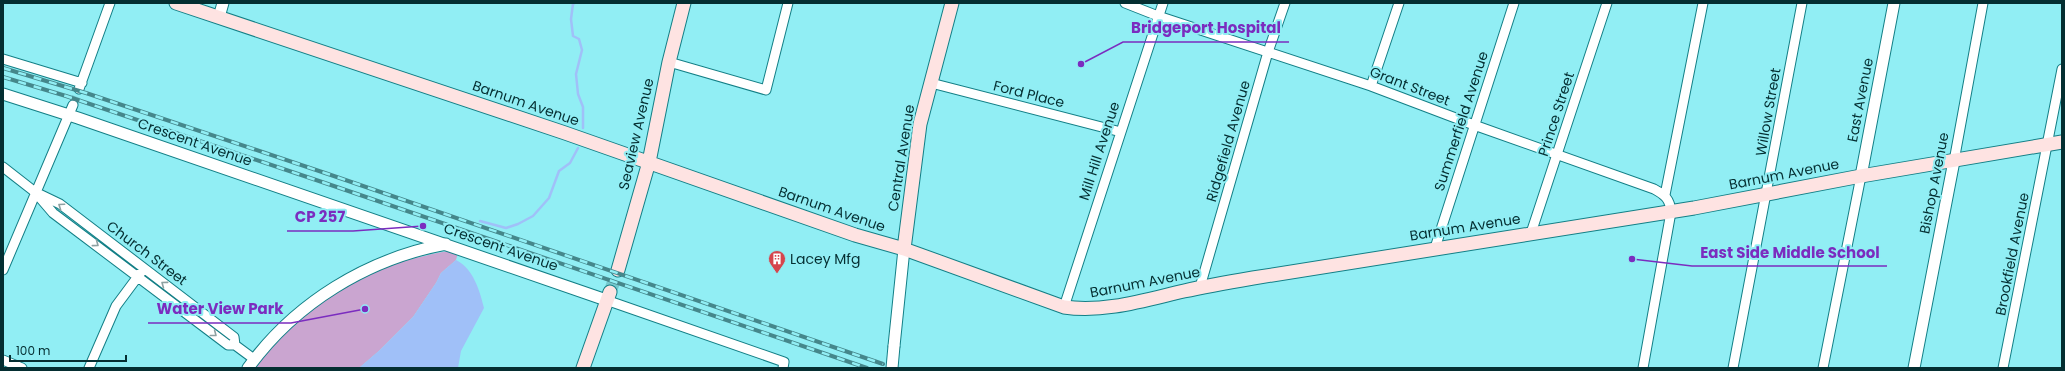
<svg xmlns="http://www.w3.org/2000/svg" width="2065" height="371" font-family="Poppins,sans-serif">
<rect width="100%" height="100%" fill="#91eef4"/>
<path fill="#caa5d0" d="M 448,251 L 458,253 L 456,260 L 441,273 L 436,283 L 413,317 L 380,350 L 359,368 L 254,368 C 293,322 338,282 397,263 C 414,258 431,254 448,251 Z"/>
<path fill="#a0c0f8" d="M 456,260 C 473,268 480,291 484,308 L 461,351 L 458,368 L 359,368 L 380,350 L 413,317 L 436,283 L 441,273 Z"/>
<g fill="none" stroke-linecap="round" stroke-linejoin="round">
<path stroke="#a0c0f8" stroke-width="2.5" d="M 575,3 L 573,4 L 571,19 L 573,36 L 579,39 L 582,50 L 576,74 L 578,94 L 583,107 L 583,128
M 480,221 L 506,228 L 518,224 L 533,216 L 549,198 L 559,171 L 570,163 L 578,148"/>
<path stroke="#75c8cd" stroke-width="9" stroke-dasharray="9 4.5" stroke-linecap="butt" d="M 73,105 L 79,89"/>
<path stroke="#75c8cd" stroke-width="13" stroke-dasharray="13 6" stroke-linecap="butt" d="M 610,292 L 618,270"/>
<defs>
<path id="minor" d="M 1125,3 L 1158,16 L 1371,86 L 1474,125 L 1654,189 C 1665,195 1670,199 1671,212 L 1643,368
M 3,59 L 82,83
M 669,62 L 766,90 L 788,3
M 931,83 L 1121,132
M 1371,86 L 1399,3
M 79,89 L 110,3
M 1954,161 L 1983,3
M 3,167 L 35,192 L 60,204 L 234,337 L 235,345
M 35,192 L 53,213 L 228,345 L 235,345 L 254,359
M 1665,195 L 1703,3
M 1531,233 L 1607,3
M 1435,248 L 1514,3
M 3,270 L 73,105
M 1200,287 L 1268,52 L 1285,3
M 606,300 L 784,362 L 783,368
M 1064,307 L 1163,3
M 3,360 L 22,368
M 89,368 L 116,306 L 142,271
M 1733,368 L 1802,3
M 1823,368 L 1861,176
M 2003,368 L 2062,69"/>
<path id="tertiary" d="M 219,17 L 223,3
M 3,94 L 78,118 L 606,300
M 1861,176 L 1894,3
M 894,346 L 904,249
M 248,368 C 295,303 367,259 446,244
M 1914,368 L 1954,161"/>
<path id="secondary" d="M 176,3 L 565,133 L 855,235 L 904,249 L 1064,307 C 1104,313 1145,300 1184,291 C 1207,286 1230,282 1253,278 L 1694,208 L 1861,176 L 2062,142
M 904,249 L 920,124 L 952,3
M 618,270 L 649,162 L 669,62 L 684,3
M 583,368 L 610,292"/>
</defs>
<use href="#minor" stroke="#137f86" stroke-width="11"/>
<use href="#tertiary" stroke="#137f86" stroke-width="13"/>
<use href="#secondary" stroke="#137f86" stroke-width="15"/>
<use href="#minor" stroke="#fff" stroke-width="9"/>
<use href="#tertiary" stroke="#fff" stroke-width="11"/>
<use href="#secondary" stroke="#fee3e2" stroke-width="13"/>
<defs>
<path id="rail" d="M 3,68 L 86,93 L 328,174 L 883,364
M 3,77 L 66,96 L 325,183 L 867,368"/>
</defs>
<use href="#rail" stroke="#45878b" stroke-width="4"/>
<use href="#rail" stroke="#91eef4" stroke-width="2.5" stroke-dasharray="8" stroke-linecap="butt"/>
<defs>
<path id="tertiary-bridge" d="M 892,368 L 894,346"/>
</defs>
<use href="#tertiary-bridge" stroke="#137f86" stroke-width="13" stroke-linecap="butt"/>
<use href="#tertiary-bridge" stroke="#fff" stroke-width="11"/>
</g>
<defs><path id="oneway-chevron" d="M-2-3.5L2.5 0L-2 3.5" fill="none" stroke-width="1.6" stroke-linecap="round" stroke-linejoin="round"/></defs>
<g stroke="#8ea1a2">
<use href="#oneway-chevron" transform="translate(61 206) rotate(-145)"/>
<use href="#oneway-chevron" transform="translate(96 244) rotate(37)"/>
<use href="#oneway-chevron" transform="translate(164 284) rotate(-143)"/>
<use href="#oneway-chevron" transform="translate(214 334) rotate(38)"/>
</g>
<defs>
<symbol id="building-pin" viewBox="-11 -11 22 30"><path d="M0 17L-7.5 6A9.5 9.5 0 1 1 7.5 6Z" fill="#d5454d" stroke="#91eef4"/><path d="M-4-6H4V6H1V3H-1V6H-4ZM-2.5-4.3h1.7v1.8h-1.7ZM.8-4.3h1.7v1.8H.8ZM-2.5-1h1.7V.8h-1.7ZM.8-1h1.7V.8H.8Z" fill="#fff"/></symbol>
</defs>
<g fill-rule="evenodd">
<use href="#building-pin" x="767" y="249" width="20" height="27"/>
</g>
<g text-anchor="middle" dominant-baseline="central" stroke-width="4" stroke-linejoin="round" paint-order="stroke">
<g font-size="14" fill="#042e31" stroke="#91eef4">
<text transform="translate(1410 86) rotate(21)">Grant Street</text>
<text transform="translate(1029 94) rotate(14)">Ford Place</text>
<text transform="translate(1860 100) rotate(-79)">East Avenue</text>
<text transform="translate(526 103) rotate(19)">Barnum Avenue</text>
<text transform="translate(1768 112) rotate(-80)">Willow Street</text>
<text transform="translate(1556 114) rotate(-72)">Prince Street</text>
<text transform="translate(1461 121) rotate(-72)">Summerfield Avenue</text>
<text transform="translate(636 134) rotate(-77)">Seaview Avenue</text>
<text transform="translate(1228 141) rotate(-74)">Ridgefield Avenue</text>
<text transform="translate(195 142) rotate(19)">Crescent Avenue</text>
<text transform="translate(1099 151) rotate(-72)">Mill Hill Avenue</text>
<text transform="translate(901 158) rotate(-81)">Central Avenue</text>
<text transform="translate(1784 174) rotate(-11)">Barnum Avenue</text>
<text transform="translate(1934 183) rotate(-79)">Bishop Avenue</text>
<text transform="translate(832 209) rotate(19)">Barnum Avenue</text>
<text transform="translate(1465 227) rotate(-9)">Barnum Avenue</text>
<text transform="translate(501 247) rotate(19)">Crescent Avenue</text>
<text transform="translate(147 253) rotate(37)">Church Street</text>
<text transform="translate(2012 254) rotate(-79)">Brookfield Avenue</text>
<text transform="translate(1145 282) rotate(-11)">Barnum Avenue</text>
</g>
<g font-size="14" fill="#042e31" stroke="#91eef4" text-anchor="start">
<text x="790" y="259">Lacey Mfg</text>
</g>
</g>
<path fill="none" stroke="#7b2cbf" stroke-width="1.5" d="M1081 64L1123 42H1289M423 226L353 231H287M1632 259L1692 266H1887M365 309L291 323H148"/>
<g fill="#7b2cbf" stroke="#91eef4" stroke-width="1.5">
<circle cx="1081" cy="64" r="4"/>
<circle cx="423" cy="226" r="4"/>
<circle cx="1632" cy="259" r="4"/>
<circle cx="365" cy="309" r="4"/>
</g>
<g font-size="15" text-anchor="middle" font-weight="bold" fill="#7b2cbf" stroke="#91eef4" stroke-width="4" stroke-linejoin="round" paint-order="stroke">
<text x="1206" y="33">Bridgeport Hospital</text>
<text x="320" y="222">CP 257</text>
<text x="1790" y="258">East Side Middle School</text>
<text x="220" y="314">Water View Park</text>
</g>
<rect width="2065" height="371" fill="none" stroke="#042e31" stroke-width="8"/>
<path d="M10 355v6h116v-6" fill="none" stroke="#042e31" stroke-width="2"/>
<text x="16" y="355" font-size="12" fill="#042e31" stroke="#91eef4" stroke-width="3" paint-order="stroke">100 m</text>
</svg>
